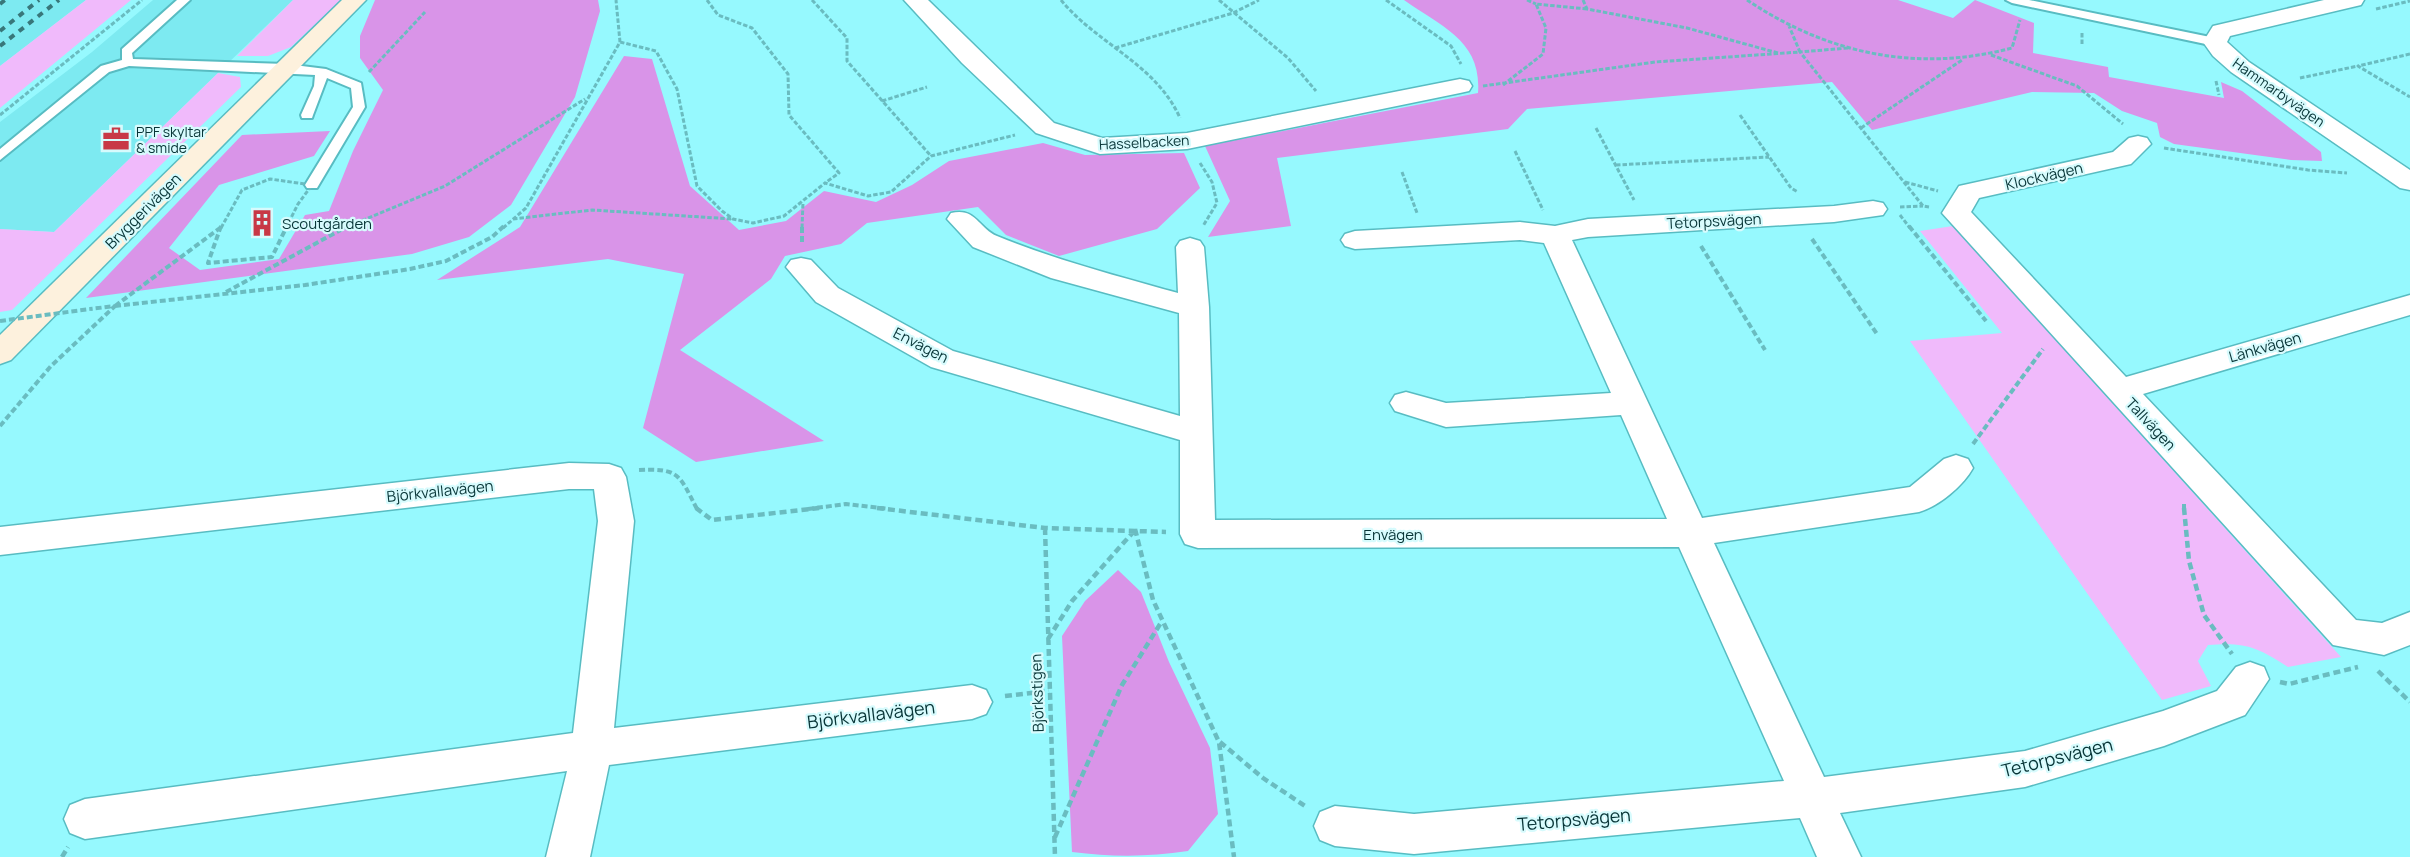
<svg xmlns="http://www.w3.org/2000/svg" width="2410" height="857" font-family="Manrope,sans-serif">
<rect width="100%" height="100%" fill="#96f9fe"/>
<path fill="#7deaf1" d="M 0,0 L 86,0 L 0,66 Z
M 153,0 L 293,0 L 54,232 L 0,229 L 0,122 L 92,52 Z"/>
<path fill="#f0bafb" d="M 86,0 L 131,0 L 0,108 L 0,66 Z
M 293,0 L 341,0 L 291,47 L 268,56 L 237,56 Z
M 218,73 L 240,77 L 241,87 L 12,310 L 0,312 L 0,229 L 54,232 Z
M 1953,226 L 2341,657 L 2288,667 C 2257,647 2246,642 2208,645 L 2198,661 L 2211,686 L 2162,700 L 1910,341 L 2002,333 L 1920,231 Z"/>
<path fill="#d994e8" d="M 375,0 L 598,0 L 600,11 L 575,97 L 511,205 L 469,237 L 412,254 L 86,298 L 242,135 L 330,131 L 314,156 L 219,185 L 169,248 L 200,270 L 279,259 L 305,215 L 329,211 L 353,151 L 383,90 L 360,58 L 360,36 Z
M 1404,0 L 1898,0 L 1953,18 L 1975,0 L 2034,23 L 2033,53 L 2108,67 L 2109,77 L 2224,98 L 2221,82 L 2242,91 L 2321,152 L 2322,161 L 2291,160 L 2174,144 L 2160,137 L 2157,123 L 2122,111 L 2094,93 L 2032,92 L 1872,130 L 1832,82 L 1527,109 L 1508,129 L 1277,158 L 1291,226 L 1208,237 L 1230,201 L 1205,146 L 1478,93 C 1482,41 1442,27 1404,0 Z
M 624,56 L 652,59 L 690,186 L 739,230 L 786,221 L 824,191 L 876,202 L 912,185 L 949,161 L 1043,143 L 1085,155 L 1184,153 L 1200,188 L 1157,229 L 1059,256 L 1006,235 L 978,207 L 867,223 L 841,244 L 785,256 L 771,279 L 680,350 L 824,441 L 696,462 L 643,428 L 684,274 L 608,259 L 437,280 L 520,227 Z
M 1118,570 L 1141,592 L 1169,662 L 1210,748 L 1218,814 L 1188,851 C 1148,857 1112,857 1072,852 L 1062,636 L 1085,601 Z"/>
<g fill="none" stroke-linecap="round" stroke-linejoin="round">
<defs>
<path id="lane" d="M 177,0 L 190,0 L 132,53 L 133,59 L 286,64 L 326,69 L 361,83 L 365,107 L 317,188 L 307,188 L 305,185 L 353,107 L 351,88 L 327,78 L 313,115 L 312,118 L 302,118 L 301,115 L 314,86 L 315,75 L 129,66 L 109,72 L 0,160 L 0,149 L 101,66 L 122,60 L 122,49 Z
M 2006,0 L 2029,0 L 2215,38 L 2221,42 L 2215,46 L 2012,3 Z"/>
<path id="street" d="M 904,0 L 928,0 L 1054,123 L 1102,138 L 1187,133 L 1460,79 L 1469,81 L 1472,86 L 1469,91 L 1460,93 L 1187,149 L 1100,154 L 1036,133 L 962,63 Z
M 2324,0 L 2364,0 L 2361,5 L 2230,36 L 2227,42 L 2249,62 L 2410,170 L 2410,190 L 2400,188 L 2231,72 L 2213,56 L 2203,42 L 2213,26 Z
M 2138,136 L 2147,138 L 2151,144 L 2131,164 L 1979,198 L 1971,212 L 2126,377 L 2410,295 L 2410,315 L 2143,394 L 2356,620 L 2382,623 L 2410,612 L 2410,645 L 2384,655 L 2333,645 L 1942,213 L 1959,186 L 2113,152 L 2129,138 Z
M 1873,201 L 1883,203 L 1887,209 L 1883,215 L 1834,222 L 1588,237 L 1572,240 L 1702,518 L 1910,487 L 1944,459 L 1956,455 L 1968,459 L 1973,468 C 1963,486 1939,506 1919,512 L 1714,543 L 1824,777 L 2025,751 L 2163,711 L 2217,691 L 2236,667 L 2250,662 L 2264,667 L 2269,679 L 2245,715 L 2164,746 L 2025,787 L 1840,813 L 1861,857 L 1817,857 L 1800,818 L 1414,854 L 1335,846 L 1320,840 L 1314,826 L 1320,812 L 1335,806 L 1414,814 L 1784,781 L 1679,547 L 1198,548 L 1185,544 L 1180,534 L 1180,440 L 931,367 L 816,302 L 786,267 L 791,260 L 801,258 L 811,260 L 838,288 L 953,351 L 1180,416 L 1179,313 L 1051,278 L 973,247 L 947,219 L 951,213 C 976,207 978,228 997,236 C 1056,260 1117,276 1178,293 L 1176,247 L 1180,241 L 1190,238 L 1200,241 L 1204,247 L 1209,307 L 1215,520 L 1667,519 L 1621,415 L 1446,427 L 1395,411 L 1390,403 L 1395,395 L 1406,392 L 1446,403 L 1611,393 L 1544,243 L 1520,240 L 1355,249 L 1345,246 L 1341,240 L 1345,234 L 1355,231 L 1520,222 L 1555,226 L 1588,219 L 1834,206 Z
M 569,463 L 609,464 L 621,468 L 626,477 L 634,521 L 614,728 L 972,685 L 986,690 L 992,702 L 986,714 L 972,719 L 609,765 L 590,857 L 546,857 L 567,771 L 85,839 L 70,833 L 64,819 L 70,805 L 85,799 L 573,733 L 598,521 L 594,489 L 569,489 L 0,555 L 0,527 Z"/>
<path id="secondary" d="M 342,0 L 366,0 L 11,360 L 0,364 L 0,335 Z"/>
</defs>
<use href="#lane" stroke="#58bcc2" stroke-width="4"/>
<use href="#street" stroke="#58bcc2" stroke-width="3"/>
<use href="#secondary" stroke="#58bcc2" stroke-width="3"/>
<path stroke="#6abcc0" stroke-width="3" stroke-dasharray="4.5 2" stroke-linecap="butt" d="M 707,0 L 718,15 L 752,28 L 788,74 L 789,115 L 839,173 L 825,183
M 812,0 L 847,38 L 847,61 L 931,156
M 1061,0 C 1097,44 1156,64 1180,118
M 1219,0 L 1288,58 L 1316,91
M 1386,0 L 1451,46 L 1461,64
M 1527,0 L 1536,4
M 1583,0 L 1587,9 L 1687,28 L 1778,53
M 1747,0 C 1828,54 1917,73 2012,48 L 2020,20
M 2376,9 L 2410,1
M 2082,33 L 2082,46
M 620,42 L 656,51 L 677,89 L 697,186 L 722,211 L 733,219 L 753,223 L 784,216 L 825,183 L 868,196 L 891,192 L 931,156 L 1015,135
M 1115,48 L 1233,13 L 1259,0
M 1848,48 L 1800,52 L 1923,206 L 1929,207
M 2410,54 L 2358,66 L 2410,97
M 1991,55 L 2077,86 L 2123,124
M 369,72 L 425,12
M 2300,78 L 2358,66
M 2216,81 L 2219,95
M 1503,85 L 1543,54 L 1546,28 L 1536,4 L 1587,9
M 1483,86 L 1655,62 L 1800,52 L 1789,26
M 882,101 L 927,87
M 0,115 L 142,0
M 1740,115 L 1791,188 L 1798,192
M 1596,128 L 1634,200
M 1861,128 L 1962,60
M 2164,148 L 2308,170 L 2347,173
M 1515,151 L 1543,210
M 1200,163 L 1212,182 L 1217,203 L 1203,226
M 1616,165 L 1769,157
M 1402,172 L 1417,213
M 1905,182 L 1938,191
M 1900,207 L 1923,206
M 1900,215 L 1910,228
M 513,219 L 592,210 L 732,219
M 221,228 L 242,190 L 270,179 L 312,185 L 298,204 L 286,228
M 344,228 L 445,186 L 585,99
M 503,228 L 526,208 L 620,42 L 616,0
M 802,228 L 803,202"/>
<path stroke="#6abcc0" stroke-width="4" stroke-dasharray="6 3" stroke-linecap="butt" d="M 221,226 L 208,263 L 272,257 L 287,226
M 1909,226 L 1986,321
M 1812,239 L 1877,334
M 802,242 L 802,226
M 1701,246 L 1765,350
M 226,292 L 348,226
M 115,306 L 305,285 L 410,269 L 446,261 L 492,237 L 504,226
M 115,306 L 220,228
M 0,426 L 51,366 L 115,306 L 90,309
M 1973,444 L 2043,349
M 639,470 C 680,468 679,475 697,509
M 2184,504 L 2184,509
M 808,509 L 846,504 L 889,509"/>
<path stroke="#6abcc0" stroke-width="4.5" stroke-dasharray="7 4" stroke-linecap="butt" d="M 696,508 L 712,520 L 819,508
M 877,508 L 1045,528 L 1166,532
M 2184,508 L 2189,561 L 2204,615 L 2232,654
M 1045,528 L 1055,857
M 1135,529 L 1153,600 L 1219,742 L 1234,857
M 1048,639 L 1072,601 L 1135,530
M 2378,671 L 2410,702
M 2280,682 L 2289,684 L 2358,667
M 1005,696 L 1049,691
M 1220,742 L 1263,778 L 1305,806
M 1055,837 L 1122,685 L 1162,621
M 62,857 L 68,847"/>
<use href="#lane" fill="#fff" fill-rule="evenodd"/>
<use href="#street" fill="#fff" fill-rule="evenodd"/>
<use href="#secondary" fill="#fdf1dd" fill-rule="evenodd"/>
<path stroke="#38777a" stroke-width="4" stroke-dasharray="6 6" stroke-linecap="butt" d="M 0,4 L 5,0
M 0,31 L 39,0
M 0,46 L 59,0"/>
<path stroke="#6abcc0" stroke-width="4" stroke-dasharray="6 3" stroke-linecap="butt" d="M 0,321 L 90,309"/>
</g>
<defs>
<symbol id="office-bare" viewBox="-9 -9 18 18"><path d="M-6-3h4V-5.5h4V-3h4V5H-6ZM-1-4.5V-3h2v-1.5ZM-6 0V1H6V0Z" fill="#c83846" stroke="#d7fbfd" stroke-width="2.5" paint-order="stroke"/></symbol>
<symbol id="building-bare" viewBox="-9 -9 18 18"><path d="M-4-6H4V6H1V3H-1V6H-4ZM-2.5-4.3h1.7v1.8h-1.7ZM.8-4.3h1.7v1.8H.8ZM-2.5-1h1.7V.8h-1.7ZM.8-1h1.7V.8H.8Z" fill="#c83846" stroke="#d7fbfd" stroke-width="2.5" paint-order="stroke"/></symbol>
</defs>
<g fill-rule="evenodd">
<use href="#office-bare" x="97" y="120" width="38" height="38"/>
<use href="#building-bare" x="243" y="204" width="38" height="38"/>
</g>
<g text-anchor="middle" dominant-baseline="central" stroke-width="4.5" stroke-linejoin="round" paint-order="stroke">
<g font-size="14" fill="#083537" stroke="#d7fbfd">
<text transform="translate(2279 92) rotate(35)">Hammarbyvägen</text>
<text transform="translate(1144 142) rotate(-3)">Hasselbacken</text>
</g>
<g font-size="14" fill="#083537" stroke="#d7fbfd" text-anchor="start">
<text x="136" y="131">PPF skyltar<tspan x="136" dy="16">&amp; smide</tspan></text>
</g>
<g font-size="15" fill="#083537" stroke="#d7fbfd">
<text transform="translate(2044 176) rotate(-13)">Klockvägen</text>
<text transform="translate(143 211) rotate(-45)">Bryggerivägen</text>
<text transform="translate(1714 221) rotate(-3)">Tetorpsvägen</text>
<text transform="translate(921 345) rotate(27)">Envägen</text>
<text transform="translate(2265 347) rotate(-16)">Länkvägen</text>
<text transform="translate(2151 424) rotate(47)">Tallvägen</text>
<text transform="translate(440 491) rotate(-6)">Björkvallavägen</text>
<text x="1393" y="534">Envägen</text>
<text transform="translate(1037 693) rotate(-92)">Björkstigen</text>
</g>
<g font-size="15" fill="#083537" stroke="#d7fbfd" text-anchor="start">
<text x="282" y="223">Scoutgården</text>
</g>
<g font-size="18" fill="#083537" stroke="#d7fbfd">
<text transform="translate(871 714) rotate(-7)">Björkvallavägen</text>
<text transform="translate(2057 757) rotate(-14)">Tetorpsvägen</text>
<text transform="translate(1574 819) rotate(-5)">Tetorpsvägen</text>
</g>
</g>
</svg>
